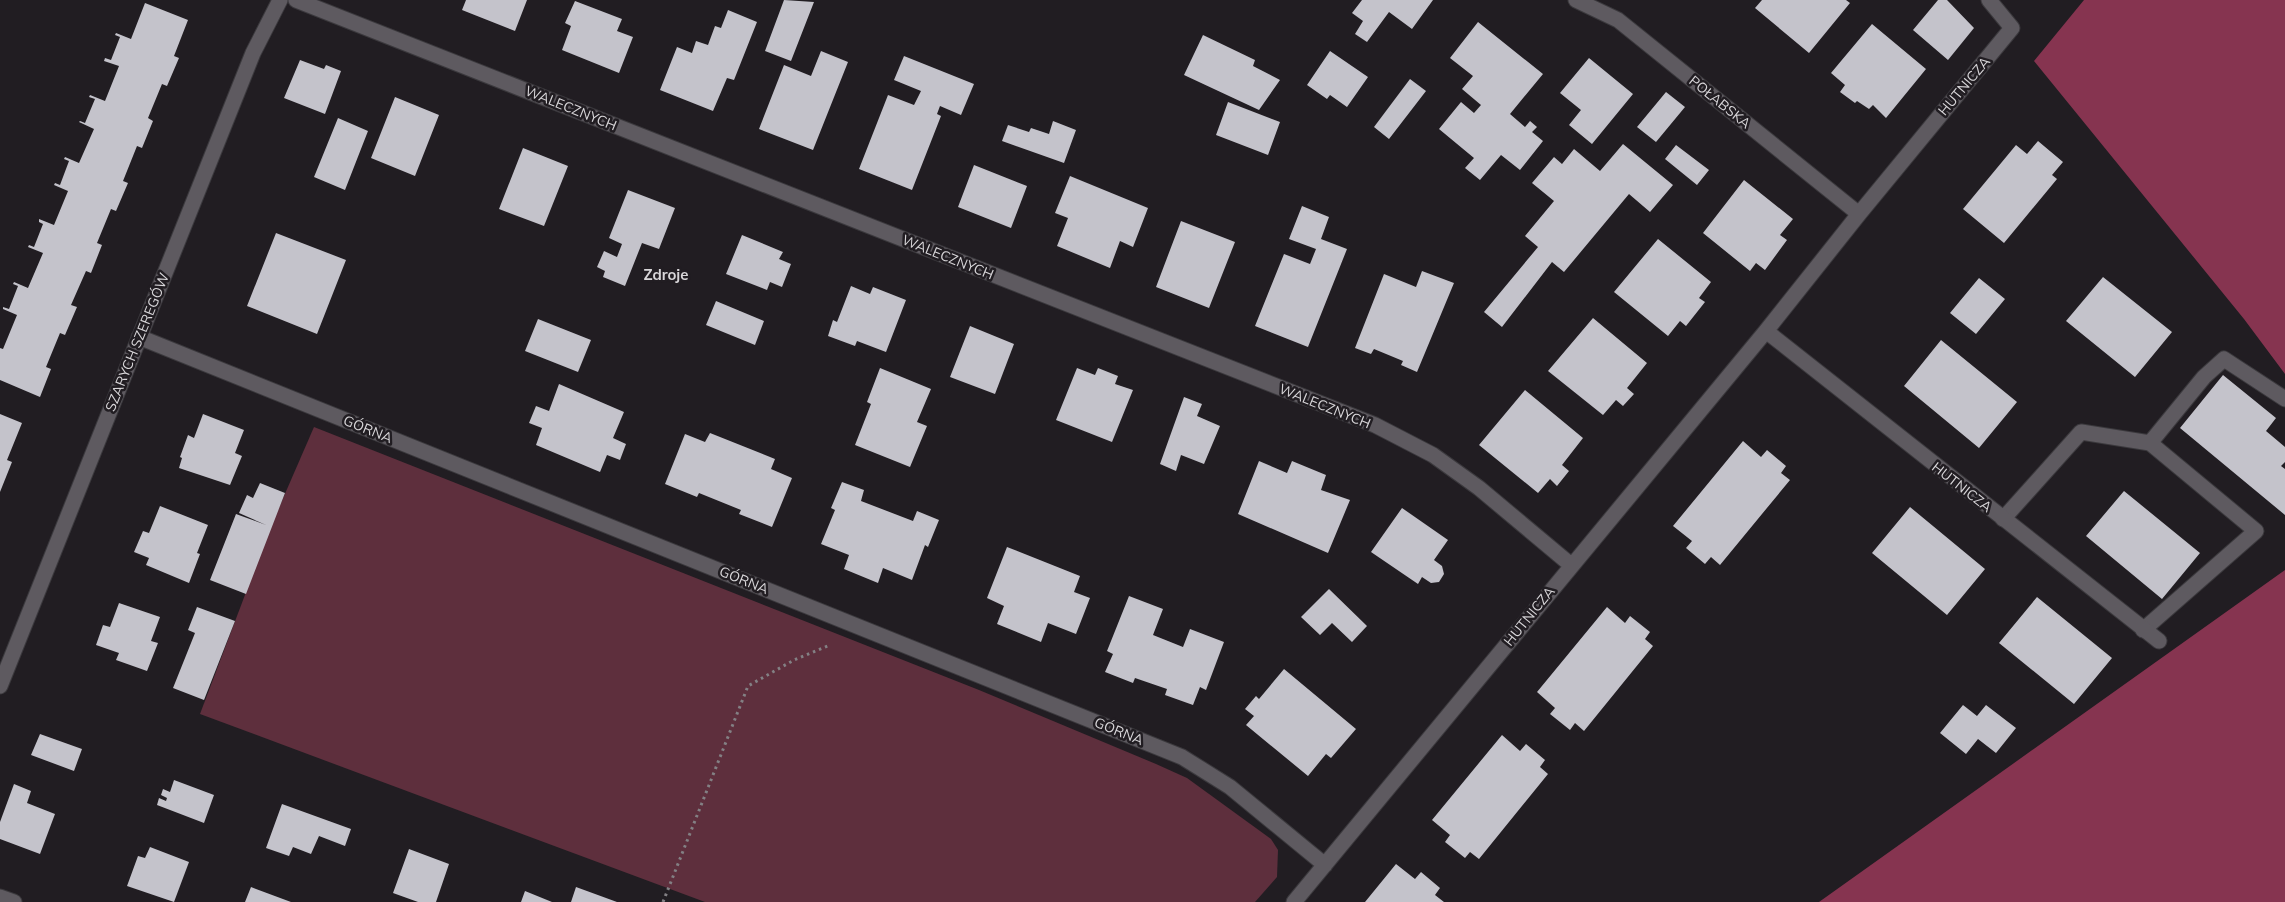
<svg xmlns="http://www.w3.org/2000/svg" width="2285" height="902" font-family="Mulish,sans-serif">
<rect width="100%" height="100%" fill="#211d22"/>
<path fill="#5e2f3d" d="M 314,427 L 979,690 L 1156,764 L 1187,778 L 1271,839 L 1278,850 L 1277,877 L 1255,902 L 705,902 L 200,714 L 271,526 Z"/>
<path fill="#863450" d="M 2084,0 L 2285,0 L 2285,374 L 2244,319 L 2034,61 Z
M 2285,570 L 2285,902 L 1819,902 Z"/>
<path fill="#c4c3cb" d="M 466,0 L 527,0 L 515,31 L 462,10 Z
M 784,0 L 814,2 L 791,61 L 765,51 Z
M 1362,0 L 1433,0 L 1412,29 L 1389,12 L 1367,42 L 1355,34 L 1363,21 L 1352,13 Z
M 1762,0 L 1846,0 L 1850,3 L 1809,53 L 1755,8 Z
M 1938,0 L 1947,0 L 1974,28 L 1948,60 L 1913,30 Z
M 575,1 L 622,19 L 617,31 L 633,37 L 619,73 L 562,50 L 571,26 L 565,23 Z
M 145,3 L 188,20 L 174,56 L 179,58 L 167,86 L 162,84 L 148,118 L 153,121 L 142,148 L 137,146 L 123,181 L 128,183 L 116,211 L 111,209 L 97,243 L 102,245 L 91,273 L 86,271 L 71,305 L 77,307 L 65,335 L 60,333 L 46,367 L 51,369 L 40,397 L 0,380 L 0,348 L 3,349 L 17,315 L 3,309 L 3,307 L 9,309 L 18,286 L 13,284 L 14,282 L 28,288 L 43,253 L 28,247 L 29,245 L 34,247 L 43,224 L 39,222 L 39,219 L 54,225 L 68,191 L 54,185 L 55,183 L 60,185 L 69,161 L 64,159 L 65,157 L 79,163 L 94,129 L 79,122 L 80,121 L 85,123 L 95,99 L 89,97 L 90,95 L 105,101 L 119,66 L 104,61 L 105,58 L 111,60 L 120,37 L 115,35 L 116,33 L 131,39 Z
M 728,10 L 757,22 L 734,80 L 727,78 L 713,111 L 660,90 L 677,47 L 692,53 L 696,41 L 708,45 L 715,26 L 721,28 Z
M 1478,22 L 1543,74 L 1510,114 L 1525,127 L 1530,121 L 1537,127 L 1532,132 L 1543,141 L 1520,170 L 1501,155 L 1480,180 L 1465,168 L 1474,158 L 1439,129 L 1461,102 L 1474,113 L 1481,105 L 1462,89 L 1473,76 L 1450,58 Z
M 1872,24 L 1926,69 L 1886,118 L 1873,105 L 1869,109 L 1857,101 L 1855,103 L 1840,92 L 1845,85 L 1831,73 Z
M 1203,35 L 1255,60 L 1253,66 L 1280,80 L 1259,110 L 1184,75 Z
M 821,51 L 848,62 L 813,150 L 759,129 L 784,65 L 811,76 Z
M 1330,51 L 1368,77 L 1347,107 L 1330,95 L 1327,99 L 1307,85 Z
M 904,56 L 974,84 L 961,115 L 940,106 L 937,114 L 941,116 L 912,190 L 859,169 L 888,95 L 914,105 L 921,91 L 894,80 Z
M 1589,58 L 1633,94 L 1592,144 L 1569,125 L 1581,110 L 1560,93 Z
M 300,60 L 324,69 L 326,65 L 341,71 L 325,114 L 284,98 Z
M 1410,79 L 1426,91 L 1389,139 L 1374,127 Z
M 1666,92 L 1685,107 L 1656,142 L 1637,127 Z
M 395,97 L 439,115 L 415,176 L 371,158 Z
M 1228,102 L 1280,122 L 1268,155 L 1216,135 Z
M 338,118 L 368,131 L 345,190 L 314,177 Z
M 1053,121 L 1076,130 L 1064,163 L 1002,141 L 1008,125 L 1029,132 L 1031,128 L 1049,134 Z
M 2038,141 L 2063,162 L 2052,175 L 2057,179 L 2004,243 L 1963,209 L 2016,145 L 2027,154 Z
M 1623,144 L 1673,185 L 1650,212 L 1629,194 L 1564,272 L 1552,262 L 1502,327 L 1484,312 L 1538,247 L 1525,236 L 1554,201 L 1532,183 L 1554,157 L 1562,164 L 1574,149 L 1600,171 Z
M 1676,145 L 1709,170 L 1697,185 L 1665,159 Z
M 523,148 L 568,166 L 544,226 L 499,209 Z
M 974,165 L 1027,186 L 1011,228 L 958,207 Z
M 1070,176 L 1148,208 L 1133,247 L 1120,241 L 1110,268 L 1057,246 L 1068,218 L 1055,213 Z
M 1744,180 L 1793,219 L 1780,235 L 1787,240 L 1765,270 L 1756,263 L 1750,271 L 1703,233 Z
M 628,190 L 675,208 L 659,249 L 642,243 L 625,286 L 603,277 L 605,271 L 597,267 L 604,251 L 617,257 L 622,244 L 609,238 Z
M 1302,206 L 1329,217 L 1321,239 L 1347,249 L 1308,347 L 1255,326 L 1284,254 L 1310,264 L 1316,249 L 1289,239 Z
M 1181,221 L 1235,242 L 1209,308 L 1156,287 Z
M 276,233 L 346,260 L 317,334 L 247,306 Z
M 742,235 L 783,252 L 779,259 L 791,264 L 782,287 L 770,282 L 767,290 L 726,274 Z
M 1658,239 L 1711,282 L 1699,298 L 1705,302 L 1686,326 L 1680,321 L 1668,336 L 1614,292 Z
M 1422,271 L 1454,283 L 1417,372 L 1401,365 L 1403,361 L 1374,349 L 1371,354 L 1355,348 L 1384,274 L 1416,287 Z
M 2103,277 L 2172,332 L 2135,377 L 2066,321 Z
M 1979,278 L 2005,299 L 1976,334 L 1950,313 Z
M 851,286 L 870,294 L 873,287 L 906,300 L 886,352 L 857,341 L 855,346 L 828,336 L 833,320 L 837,322 Z
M 716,301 L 764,321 L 755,345 L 706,325 Z
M 1593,318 L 1647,363 L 1627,388 L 1634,394 L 1623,406 L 1616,400 L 1603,415 L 1548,371 Z
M 538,319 L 591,340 L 578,372 L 525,351 Z
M 970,326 L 1014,344 L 995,394 L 950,377 Z
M 1941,340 L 2017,402 L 1979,448 L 1904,386 Z
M 880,368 L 931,389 L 917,422 L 927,426 L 910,467 L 855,445 L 871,404 L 867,402 Z
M 1077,368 L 1095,375 L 1098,368 L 1118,376 L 1115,384 L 1133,390 L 1112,442 L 1056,420 Z
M 2223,375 L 2276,418 L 2266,431 L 2285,447 L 2285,462 L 2281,466 L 2285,469 L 2285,515 L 2180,428 Z
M 559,384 L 624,412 L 613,438 L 626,444 L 620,460 L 607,455 L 600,472 L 536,445 L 542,428 L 529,423 L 536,406 L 549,411 Z
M 1525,390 L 1583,438 L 1562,465 L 1569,471 L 1557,486 L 1550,479 L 1538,493 L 1479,445 Z
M 1184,397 L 1202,404 L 1197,416 L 1220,426 L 1204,464 L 1181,455 L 1176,471 L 1160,464 Z
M 0,414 L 22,423 L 7,460 L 12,462 L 0,492 Z
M 203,414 L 244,430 L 235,453 L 242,456 L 230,485 L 179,468 L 182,458 L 180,457 L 188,435 L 194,438 Z
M 710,433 L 775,459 L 771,469 L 792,478 L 772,527 L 739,514 L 741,510 L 699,493 L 697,497 L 665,484 L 685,434 L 705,442 Z
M 1743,441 L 1761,457 L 1767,450 L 1786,466 L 1781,473 L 1790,480 L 1720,565 L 1711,557 L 1705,564 L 1686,548 L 1692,541 L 1673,526 Z
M 1259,461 L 1287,473 L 1292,461 L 1326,475 L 1321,490 L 1350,500 L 1328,553 L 1238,514 Z
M 842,482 L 864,490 L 861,501 L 913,521 L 917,511 L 939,520 L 928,547 L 925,545 L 912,580 L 883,568 L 878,583 L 844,569 L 849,555 L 821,544 L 835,510 L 831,508 Z
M 260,483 L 285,493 L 246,594 L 210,580 L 236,514 L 266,525 L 239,513 L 247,495 L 253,498 Z
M 2124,491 L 2200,553 L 2162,599 L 2086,536 Z
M 160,506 L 208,525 L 197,553 L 200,554 L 189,583 L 146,565 L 149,558 L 134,552 L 143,531 L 149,533 Z
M 1910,507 L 1985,569 L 1947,615 L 1872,553 Z
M 1402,508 L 1448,540 L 1434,560 L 1442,566 L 1444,574 L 1439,582 L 1431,583 L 1422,577 L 1418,584 L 1371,552 Z
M 1007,547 L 1080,576 L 1074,592 L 1090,598 L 1076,634 L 1048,623 L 1041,642 L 997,624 L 1004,606 L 987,598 Z
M 1329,589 L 1367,626 L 1352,642 L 1332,623 L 1320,635 L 1301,617 Z
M 1129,596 L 1163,609 L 1153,635 L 1183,647 L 1190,629 L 1224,642 L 1206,690 L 1200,687 L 1193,705 L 1165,695 L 1167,689 L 1135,678 L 1133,683 L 1105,672 L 1113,654 L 1107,651 Z
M 2037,597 L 2112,658 L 2074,704 L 1999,643 Z
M 119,603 L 160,617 L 151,641 L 158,643 L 147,671 L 116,660 L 119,653 L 96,645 L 103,625 L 110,627 Z
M 197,607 L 235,621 L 204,700 L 173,688 L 195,633 L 188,630 Z
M 1607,607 L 1625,623 L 1630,616 L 1650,632 L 1645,639 L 1653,646 L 1584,731 L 1575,723 L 1570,730 L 1550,714 L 1555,708 L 1537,692 Z
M 1284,669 L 1356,729 L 1331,758 L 1326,754 L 1308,776 L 1246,725 L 1254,716 L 1245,709 L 1256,696 L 1259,699 Z
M 1963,705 L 1977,716 L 1986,705 L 2016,728 L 1996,753 L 1978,739 L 1966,754 L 1940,733 Z
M 40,734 L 82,749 L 74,771 L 31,755 Z
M 1502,735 L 1520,751 L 1526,744 L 1545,760 L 1540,767 L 1548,774 L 1479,859 L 1470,852 L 1465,858 L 1445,842 L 1450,835 L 1432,820 Z
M 174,780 L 214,795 L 204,823 L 157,805 L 159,798 L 166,801 L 167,798 L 161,795 L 163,789 L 170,792 Z
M 14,784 L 31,791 L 27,803 L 55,814 L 40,854 L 0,839 L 0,822 Z
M 282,804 L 351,829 L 345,846 L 319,836 L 311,854 L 293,847 L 289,856 L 266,848 Z
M 150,847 L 189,862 L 174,902 L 127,886 L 138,856 L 145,858 Z
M 409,849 L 449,864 L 436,902 L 418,902 L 393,893 Z
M 1396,864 L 1415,879 L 1421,872 L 1440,888 L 1435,895 L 1444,902 L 1365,902 Z
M 251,887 L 291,902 L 245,902 Z
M 576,887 L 617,902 L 571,902 Z
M 525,891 L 552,902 L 521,902 Z"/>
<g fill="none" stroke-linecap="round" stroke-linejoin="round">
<defs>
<path id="service" d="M 2003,519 L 2081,432 L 2150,443
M 2143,630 L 2256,531 L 2150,443 L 2204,377 L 2224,359 L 2285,399"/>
<path id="minor" d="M 296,0 L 1375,425 L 1433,455 L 1479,488 L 1571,565
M 1576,0 L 1618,20 L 1859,214
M 1766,331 L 2159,641
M 139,337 L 1182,757 L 1230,787 L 1325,865
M 0,686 L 253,53 L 280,0
M 0,897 L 14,902
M 1294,902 L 1766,331 L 1859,214 L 2012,28 L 1989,0"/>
</defs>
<use href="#service" stroke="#3b393d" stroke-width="17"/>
<use href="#minor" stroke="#3b393d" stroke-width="17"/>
<path stroke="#838084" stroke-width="3" stroke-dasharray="2.5 4" stroke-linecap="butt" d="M 663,902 L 748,686 L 794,660 L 830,645"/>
<use href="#service" stroke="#5e5a60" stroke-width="15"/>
<use href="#minor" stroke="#5e5a60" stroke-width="15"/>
</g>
<g text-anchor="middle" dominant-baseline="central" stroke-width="5" stroke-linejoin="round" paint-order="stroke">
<g font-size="14" fill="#d8d6d9" stroke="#211d22">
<text transform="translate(1964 86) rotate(-50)">HUTNICZA</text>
<text transform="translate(1720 102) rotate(39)">POŁABSKA</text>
<text transform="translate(571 108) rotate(22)">WALECZNYCH</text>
<text transform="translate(948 257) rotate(22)">WALECZNYCH</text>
<text transform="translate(137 342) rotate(-68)">SZARYCH SZEREGÓW</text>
<text transform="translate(1325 406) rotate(22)">WALECZNYCH</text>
<text transform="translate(368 429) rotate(22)">GÓRNA</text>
<text transform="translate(1962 487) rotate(38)">HUTNICZA</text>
<text transform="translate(744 580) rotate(22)">GÓRNA</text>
<text transform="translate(1529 616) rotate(-51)">HUTNICZA</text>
<text transform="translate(1119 731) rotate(22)">GÓRNA</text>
</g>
<g font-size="15" font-weight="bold" fill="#d8d6d9" stroke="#211d22">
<text x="666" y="274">Zdroje</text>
</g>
</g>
</svg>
